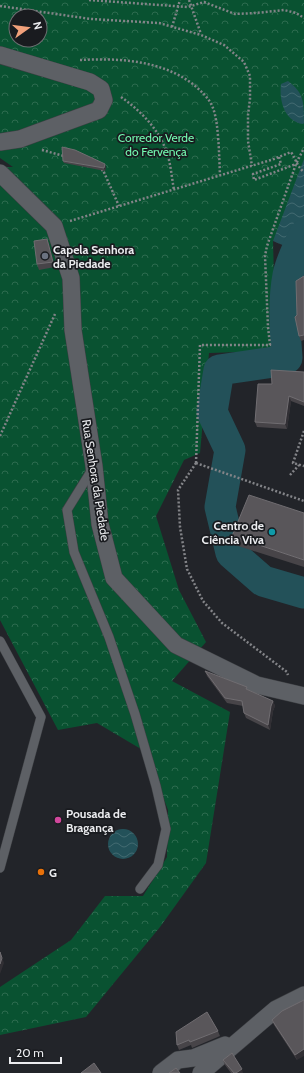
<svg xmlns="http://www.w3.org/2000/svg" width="304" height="1073" font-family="Cabin,sans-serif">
<defs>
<pattern id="forest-crowns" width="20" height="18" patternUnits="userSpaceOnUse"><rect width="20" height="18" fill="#095231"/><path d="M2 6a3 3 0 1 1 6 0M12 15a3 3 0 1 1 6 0" fill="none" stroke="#2d6b4f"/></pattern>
<pattern id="water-waves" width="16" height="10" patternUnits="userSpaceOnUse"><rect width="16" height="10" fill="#235159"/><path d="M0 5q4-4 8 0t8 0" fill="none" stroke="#436a71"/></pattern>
</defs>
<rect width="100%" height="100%" fill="#222429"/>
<path fill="url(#forest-crowns)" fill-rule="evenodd" d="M 0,0 L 304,0 L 304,189 L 273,241 L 276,351 L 209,353 L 200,453 L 184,460 L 156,516 L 179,590 L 206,642 L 172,681 L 230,712 L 206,863 L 160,927 L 86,1017 L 0,1035 L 0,987 L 71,940 L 105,896 L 143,896 L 167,857 L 168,810 L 146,752 L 97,723 L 58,730 L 0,620 L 0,167 L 13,167 L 0,158 ZM 16,16 L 40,16 L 40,40 L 16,40 Z"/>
<path fill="url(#water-waves)" d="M 288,81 C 304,93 304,102 304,123 L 303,124 C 284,121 279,100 281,84 Z
M 304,159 L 304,254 L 273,241 Z
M 286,342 L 291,342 L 290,367 L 223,377 L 220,410 L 206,409 L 209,363 L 271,356 L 282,348 L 279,345 Z
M108 844a15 15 0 1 1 30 0a15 15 0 1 1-30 0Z"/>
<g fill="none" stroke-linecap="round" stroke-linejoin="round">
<path stroke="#235159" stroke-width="31" d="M 304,235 C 298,247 291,261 288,275 C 283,301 285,331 287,358 L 274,362 L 219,370 L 212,412 L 230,450 L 220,507 L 231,553 L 263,581 L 304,593"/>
<defs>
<path id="service" d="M 93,468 L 67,510 L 74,552 L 109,637 L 135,714 L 156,786 L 166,829 L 158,865 L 140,889
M 0,641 L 41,717 L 0,868"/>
<path id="minor" d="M 0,55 L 90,82 L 101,89 L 104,100 L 99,110 L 20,139 L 0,142
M 0,173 L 54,226 L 71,278 L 73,330 L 94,466 L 100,524 L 114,578 L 176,645 L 257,685 L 304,696
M 161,1073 L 178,1060 L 193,1058 L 225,1045
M 201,1073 L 276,1009 L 304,995"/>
</defs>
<use href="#service" stroke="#3d3f43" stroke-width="10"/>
<use href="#minor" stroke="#3d3f43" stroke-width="18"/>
<path stroke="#838488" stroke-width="2.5" stroke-dasharray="2 2" stroke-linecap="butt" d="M 89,0 L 188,7 L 204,2 L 235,14 L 256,13 L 284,10 L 296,13 L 304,18
M 189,0 L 201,34
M 0,6 L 91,19 L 159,23 L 201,35 L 224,45 L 244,62 L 250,76 L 250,99 L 248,115 L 248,141 L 252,166
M 172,27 L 180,0
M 80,60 C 119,58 162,60 194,85 C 202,92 209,98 213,108 C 219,124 219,157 220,175
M 121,97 C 142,112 160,130 168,156 C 171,167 172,179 174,190
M 42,150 L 64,156
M 279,157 L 281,164 L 253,174 L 254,180 L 296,164
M 101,170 L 103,170 L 119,206
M 70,221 L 274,159 L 291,152 C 297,161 296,165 304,172
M 304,431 L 293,463 L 304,466
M 0,436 L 55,314
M 196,463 L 200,345 L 270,345 L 268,327 L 265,256 L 267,246 L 296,164 L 304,148
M 196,463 L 178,490 L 180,527 L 187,569 L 203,601 L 222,623 L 287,672 L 288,675
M 196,463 L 304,501
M 290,475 L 299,465"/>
<use href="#service" stroke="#5d6065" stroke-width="9"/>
<use href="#minor" stroke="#5d6065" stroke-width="17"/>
</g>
<path fill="#474448" d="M 63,161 L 106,167 L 105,171 L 64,163 Z
M 47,239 L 49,244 L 55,267 L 39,270 L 37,264 Z
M 304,276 L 304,340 L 301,341 L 299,336 L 297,315 Z
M 304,372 L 304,406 L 291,401 L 287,429 L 257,427 L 255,422 L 272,384 Z
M 304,513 L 304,567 L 235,545 L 232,536 Z
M 205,671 L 273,701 L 275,706 L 273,711 L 270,730 L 246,718 L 244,713 L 243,706 L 227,703 L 207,676 Z
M 304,1000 L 297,1060 L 274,1025 L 272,1020 Z
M 207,1012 L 218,1031 L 220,1036 L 192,1048 L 191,1045 L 179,1050 L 177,1045 Z
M 223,1060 L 243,1073 L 231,1073 L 225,1065 Z"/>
<path fill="#312f34" d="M 105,164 L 106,167 L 105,171 L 104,168 Z
M 47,239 L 49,244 L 55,267 L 53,262 Z
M 289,396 L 291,401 L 287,429 L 285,424 Z
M 273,701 L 275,706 L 273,711 L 270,730 L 268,725 L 271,706 Z
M 0,951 L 4,963 L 0,974 Z
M 304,1049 L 304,1056 L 297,1060 L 295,1055 Z
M 242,1069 L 243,1073 L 236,1073 Z"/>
<path fill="#59565a" stroke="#706d71" d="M 62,147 L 75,150 L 105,164 L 104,168 L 63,161 Z
M 47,239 L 53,262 L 37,264 L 34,241 Z
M 304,276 L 304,335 L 299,336 L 295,317 L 297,315 L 296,281 Z
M 271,370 L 304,372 L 304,402 L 289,396 L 285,424 L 255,422 L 258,384 L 272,384 Z
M 249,495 L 304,513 L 304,560 L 232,536 Z
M 205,671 L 247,687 L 246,689 L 273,701 L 271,706 L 268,725 L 244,713 L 242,701 L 225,698 Z
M 0,952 L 2,958 L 0,964 Z
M 304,1000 L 304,1049 L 295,1055 L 272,1020 L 282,1011 Z
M 207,1012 L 218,1031 L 190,1042 L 189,1040 L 177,1045 L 176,1032 Z
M 232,1053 L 242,1069 L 236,1073 L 234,1073 L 223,1060 Z
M 94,1063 L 101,1073 L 81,1073 Z
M 176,1068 L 180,1073 L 169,1073 Z"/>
<circle fill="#6b7280" stroke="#191b1f" stroke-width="1.5" cx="45" cy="256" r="4"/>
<circle fill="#0f9aa8" stroke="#191b1f" stroke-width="1.5" cx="272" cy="532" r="4"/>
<circle fill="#d1479c" stroke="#191b1f" stroke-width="1.5" cx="58" cy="820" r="4"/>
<circle fill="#e8710a" stroke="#191b1f" stroke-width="1.5" cx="41" cy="872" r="4"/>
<g text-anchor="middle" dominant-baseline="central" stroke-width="3.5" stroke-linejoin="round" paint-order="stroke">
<g font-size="12" fill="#74fcb2" stroke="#191b1f">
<text x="156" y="137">Corredor Verde<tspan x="156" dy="14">do Fervença</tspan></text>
</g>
<g font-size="12" font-weight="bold" fill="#ebecef" stroke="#191b1f" text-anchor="start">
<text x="53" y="249">Capela Senhora<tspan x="53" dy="14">da Piedade</tspan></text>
<text x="264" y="525" text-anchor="end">Centro de<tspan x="264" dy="14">Ciência Viva</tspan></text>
<text x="66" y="813">Pousada de<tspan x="66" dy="14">Bragança</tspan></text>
<text x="49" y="872">G</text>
</g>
<g font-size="12" fill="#ebecef" stroke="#191b1f">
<text transform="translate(96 480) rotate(81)">Rua Senhora da Piedade</text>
</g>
</g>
<g transform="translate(28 28) rotate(76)"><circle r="19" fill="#191b1f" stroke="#6d6f72"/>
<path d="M0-3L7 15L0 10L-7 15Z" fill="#f1a17b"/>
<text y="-6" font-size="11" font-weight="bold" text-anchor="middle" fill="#ebecef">N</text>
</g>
<path d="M10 1057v6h51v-6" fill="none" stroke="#ebecef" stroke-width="2"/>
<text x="16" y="1057" font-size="12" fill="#ebecef" stroke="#191b1f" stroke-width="3" paint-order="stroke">20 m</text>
</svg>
